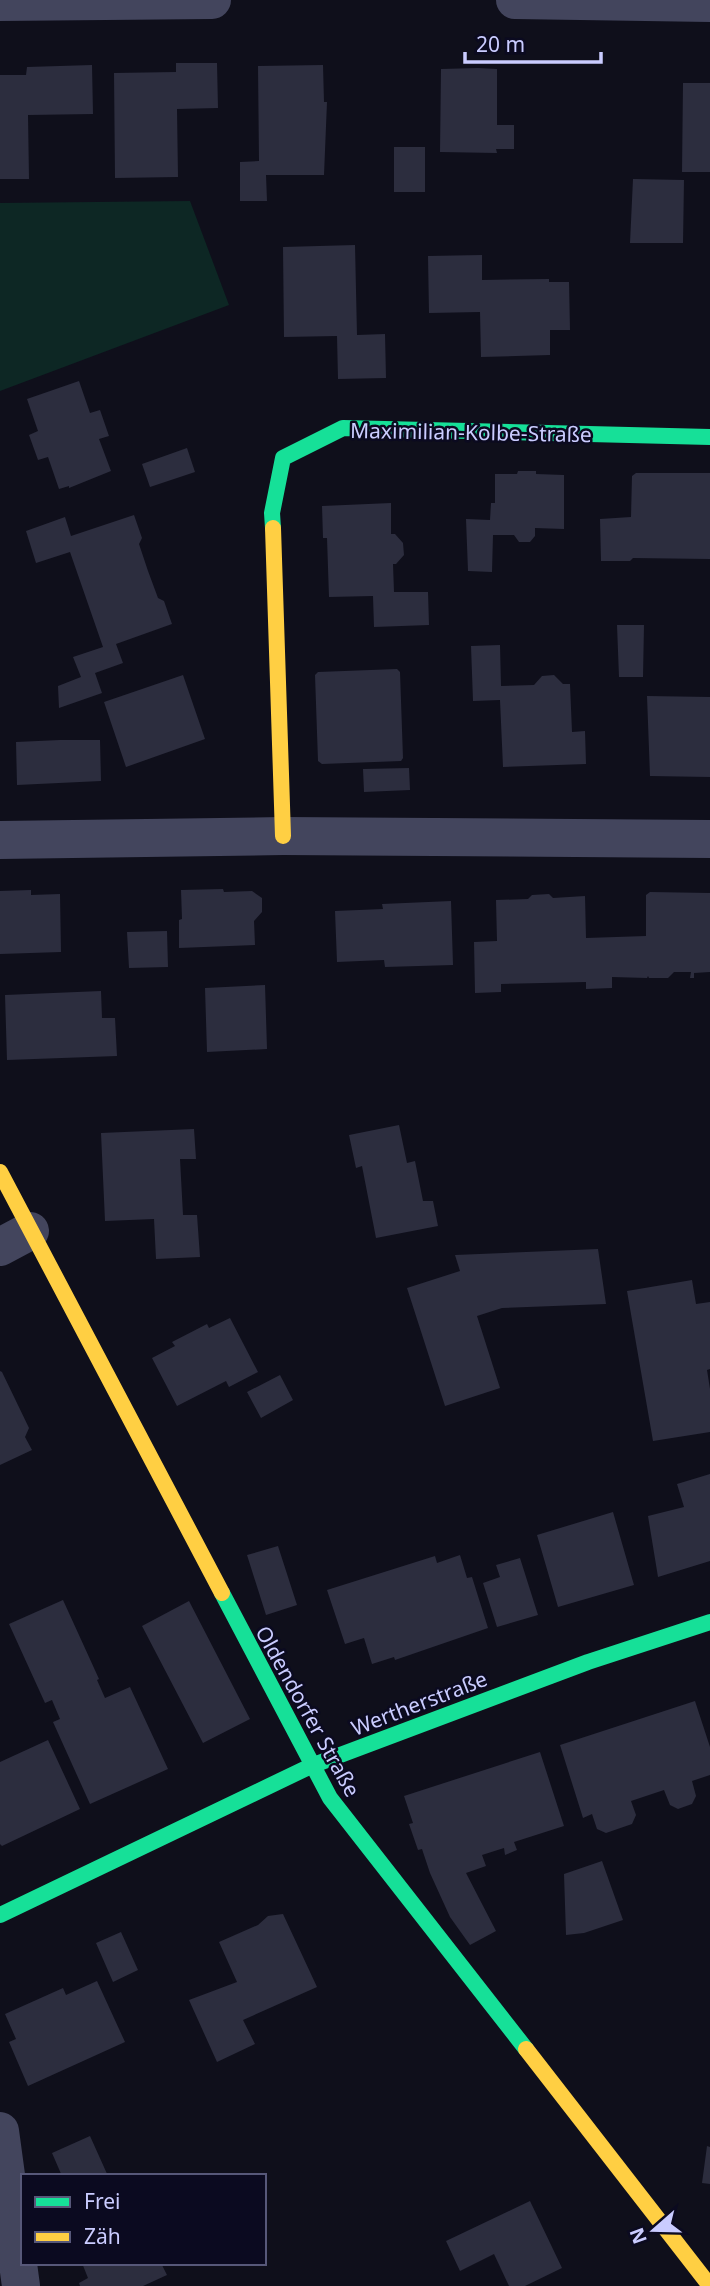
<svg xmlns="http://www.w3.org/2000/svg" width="710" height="2286" font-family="'Noto Sans',sans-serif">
<rect width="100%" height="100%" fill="#0f0f1b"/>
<path fill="#0d2724" d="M 190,201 L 229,305 L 0,391 L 0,203 Z"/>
<path fill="#2c2d3e" d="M 176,63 L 217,63 L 218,108 L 177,109 L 178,177 L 115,178 L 114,73 L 176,72 Z
M 92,65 L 93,114 L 28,115 L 29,179 L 0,179 L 0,75 L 26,75 L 27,67 Z
M 323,65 L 324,102 L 327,102 L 324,175 L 266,175 L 267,201 L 240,201 L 240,162 L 259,161 L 258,66 Z
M 478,68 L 497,69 L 497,125 L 514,125 L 514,149 L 496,149 L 497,153 L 440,152 L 441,69 Z
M 683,83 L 710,83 L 710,172 L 682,172 Z
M 394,147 L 425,147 L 425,192 L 394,192 Z
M 633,179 L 684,180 L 683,243 L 630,243 Z
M 355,245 L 357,335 L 385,334 L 386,378 L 338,379 L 337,336 L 284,337 L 283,247 Z
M 482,255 L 482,280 L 549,279 L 549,282 L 569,282 L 570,330 L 550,330 L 550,355 L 481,357 L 480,312 L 429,313 L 428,256 Z
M 79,381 L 90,413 L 100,410 L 109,436 L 99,439 L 111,471 L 69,488 L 69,486 L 59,489 L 48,457 L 38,460 L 29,435 L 38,431 L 27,399 Z
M 187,448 L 195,472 L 150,487 L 142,464 Z
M 518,471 L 536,471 L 536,474 L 564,475 L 564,529 L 535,528 L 535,536 L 530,542 L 519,542 L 514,535 L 493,535 L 492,572 L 468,571 L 466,519 L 490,520 L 491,503 L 495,503 L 495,474 L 517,474 Z
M 636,473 L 710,473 L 710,559 L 633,558 L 630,561 L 601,561 L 600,519 L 631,517 L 632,476 Z
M 391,503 L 391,534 L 395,534 L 403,543 L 404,555 L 396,564 L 393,564 L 394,592 L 428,592 L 429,625 L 374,627 L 373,596 L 329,597 L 327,538 L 323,538 L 322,506 Z
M 134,515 L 142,538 L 139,544 L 148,571 L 158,598 L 164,601 L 172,624 L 116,644 L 123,663 L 95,673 L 102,693 L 59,708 L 58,686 L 81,677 L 73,657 L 103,647 L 70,552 L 36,563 L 26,531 L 65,517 L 71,536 Z
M 617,625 L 644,625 L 643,677 L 619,677 Z
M 500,645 L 501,686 L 534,685 L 542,676 L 554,675 L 563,684 L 570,684 L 572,732 L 585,731 L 586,764 L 503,767 L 500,700 L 473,701 L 471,646 Z
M 397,669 L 400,672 L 403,758 L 401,761 L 322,764 L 318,761 L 315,675 L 318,672 Z
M 183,675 L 205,739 L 126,767 L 104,702 Z
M 647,696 L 710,697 L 710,777 L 650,776 Z
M 60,740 L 100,740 L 101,781 L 17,785 L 16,742 Z
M 409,768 L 410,790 L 364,792 L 363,769 Z
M 223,889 L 224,892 L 252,891 L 262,898 L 262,912 L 254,921 L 255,945 L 179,948 L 179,920 L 182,919 L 181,890 Z
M 31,890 L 31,895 L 60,894 L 61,952 L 0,954 L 0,891 Z
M 650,892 L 710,893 L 710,972 L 694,973 L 694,978 L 690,978 L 691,972 L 674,972 L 668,978 L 649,978 L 648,976 L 647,978 L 612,977 L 612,988 L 586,989 L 586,982 L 543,983 L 501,984 L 501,992 L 475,993 L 474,942 L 497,941 L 496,900 L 528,899 L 532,895 L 549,894 L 553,898 L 585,896 L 586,938 L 646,936 L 646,895 Z
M 451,901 L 453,965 L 385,967 L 384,960 L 337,962 L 335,911 L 383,909 L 382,904 Z
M 167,931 L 168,967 L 129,968 L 127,932 Z
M 265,985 L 267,1049 L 207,1052 L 205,988 Z
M 101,991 L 102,1018 L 115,1018 L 117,1056 L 7,1060 L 5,995 Z
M 399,1125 L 407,1163 L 415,1161 L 423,1201 L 433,1201 L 438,1226 L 376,1238 L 362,1166 L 356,1168 L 349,1135 Z
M 194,1129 L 196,1159 L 180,1159 L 183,1215 L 197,1215 L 200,1257 L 156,1259 L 154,1219 L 105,1221 L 101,1133 Z
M 598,1249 L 606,1304 L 502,1308 L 477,1316 L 500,1388 L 445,1406 L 407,1288 L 460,1271 L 455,1255 Z
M 692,1280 L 696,1304 L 710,1302 L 710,1369 L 707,1370 L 710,1389 L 710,1432 L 653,1441 L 627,1291 Z
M 230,1318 L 258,1372 L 229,1387 L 226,1381 L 177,1406 L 152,1358 L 175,1346 L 172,1342 L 207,1324 L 209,1328 Z
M 0,1371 L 2,1372 L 29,1428 L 25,1437 L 32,1450 L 0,1465 Z
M 280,1375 L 293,1400 L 261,1418 L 247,1392 Z
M 710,1474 L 710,1561 L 658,1577 L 648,1516 L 684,1507 L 677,1484 Z
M 613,1512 L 634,1585 L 558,1607 L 537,1535 Z
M 278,1546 L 297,1605 L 266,1615 L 247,1555 Z
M 460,1555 L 467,1578 L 472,1577 L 488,1628 L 395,1660 L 394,1657 L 372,1664 L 364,1638 L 345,1644 L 327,1590 L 435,1556 L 437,1563 Z
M 520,1558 L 538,1615 L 497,1627 L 483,1583 L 500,1577 L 496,1565 Z
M 63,1600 L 99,1679 L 97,1680 L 105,1698 L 130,1687 L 168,1769 L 90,1804 L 53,1722 L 60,1719 L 52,1700 L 45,1703 L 9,1624 Z
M 189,1601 L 250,1719 L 203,1743 L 142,1626 Z
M 695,1701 L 710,1747 L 710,1775 L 692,1781 L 696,1796 L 692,1804 L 678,1809 L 670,1805 L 664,1790 L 631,1801 L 636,1815 L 632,1824 L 606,1833 L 597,1829 L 592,1814 L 583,1818 L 560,1745 Z
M 48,1740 L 80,1809 L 2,1846 L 0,1844 L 0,1762 Z
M 540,1752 L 564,1826 L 514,1842 L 517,1850 L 505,1855 L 504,1848 L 482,1855 L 486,1866 L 466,1873 L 496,1931 L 470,1945 L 450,1917 L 430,1873 L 422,1849 L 418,1850 L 409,1824 L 413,1823 L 404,1796 Z
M 602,1861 L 623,1920 L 584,1933 L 566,1935 L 564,1874 Z
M 283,1914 L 317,1987 L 243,2020 L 255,2044 L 217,2062 L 189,2000 L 237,1982 L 219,1942 L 258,1925 L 268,1916 Z
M 121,1932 L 138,1970 L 113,1982 L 96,1943 Z
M 97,1981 L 125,2042 L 28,2086 L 9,2042 L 16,2039 L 5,2014 L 63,1988 L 66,1995 Z
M 90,2136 L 108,2176 L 62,2176 L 52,2153 Z
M 707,2146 L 710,2147 L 710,2184 L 702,2183 Z
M 530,2201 L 562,2268 L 525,2286 L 509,2286 L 494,2254 L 460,2271 L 446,2241 Z
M 82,2263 L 161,2263 L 167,2275 L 143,2286 L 80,2286 L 79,2283 L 88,2278 Z"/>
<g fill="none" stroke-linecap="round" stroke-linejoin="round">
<path stroke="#43455d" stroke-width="38" d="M 515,0 L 710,3
M 0,2 L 212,0
M 0,840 L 283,836 L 710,839
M 0,1247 L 30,1231
M 0,2131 L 21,2286"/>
<path stroke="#16e098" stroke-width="16" d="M 273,528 L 272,513 L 283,458 L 343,428 L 710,437
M 222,1593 L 330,1798 L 526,2049
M 0,1915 L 311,1766 L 588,1662 L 710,1622"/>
<path stroke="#ffcf43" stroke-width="16" d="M 273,528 L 283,836
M 0,1172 L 222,1593
M 526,2049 L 710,2286"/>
</g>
<g text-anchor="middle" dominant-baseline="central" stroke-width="5" stroke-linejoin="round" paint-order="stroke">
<g font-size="21" fill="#caccff" stroke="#0b0a20">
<text transform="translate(471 432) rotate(1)">Maximilian-Kolbe-Straße</text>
<text transform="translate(419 1703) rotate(-21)">Wertherstraße</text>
<text transform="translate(308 1711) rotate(61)">Oldendorfer Straße</text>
</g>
</g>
<rect x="21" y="2174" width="245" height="91" fill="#0b0a20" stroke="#575879" stroke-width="2"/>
<rect x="35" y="2197" width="35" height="10" fill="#16e098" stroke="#575879" stroke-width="2"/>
<text x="84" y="2209" font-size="21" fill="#caccff">Frei</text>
<rect x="35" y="2232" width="35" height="10" fill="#ffcf43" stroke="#575879" stroke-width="2"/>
<text x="84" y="2244" font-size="21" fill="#caccff">Zäh</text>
<g transform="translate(654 2230) rotate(250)" stroke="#0b0a20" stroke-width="5" paint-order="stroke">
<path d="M0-5L12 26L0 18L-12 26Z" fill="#caccff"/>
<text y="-10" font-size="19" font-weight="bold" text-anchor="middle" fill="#caccff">N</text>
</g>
<path d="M465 52v10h136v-10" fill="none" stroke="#caccff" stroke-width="3.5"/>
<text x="476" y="52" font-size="21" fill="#caccff" stroke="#0b0a20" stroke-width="5" paint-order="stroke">20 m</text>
</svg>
